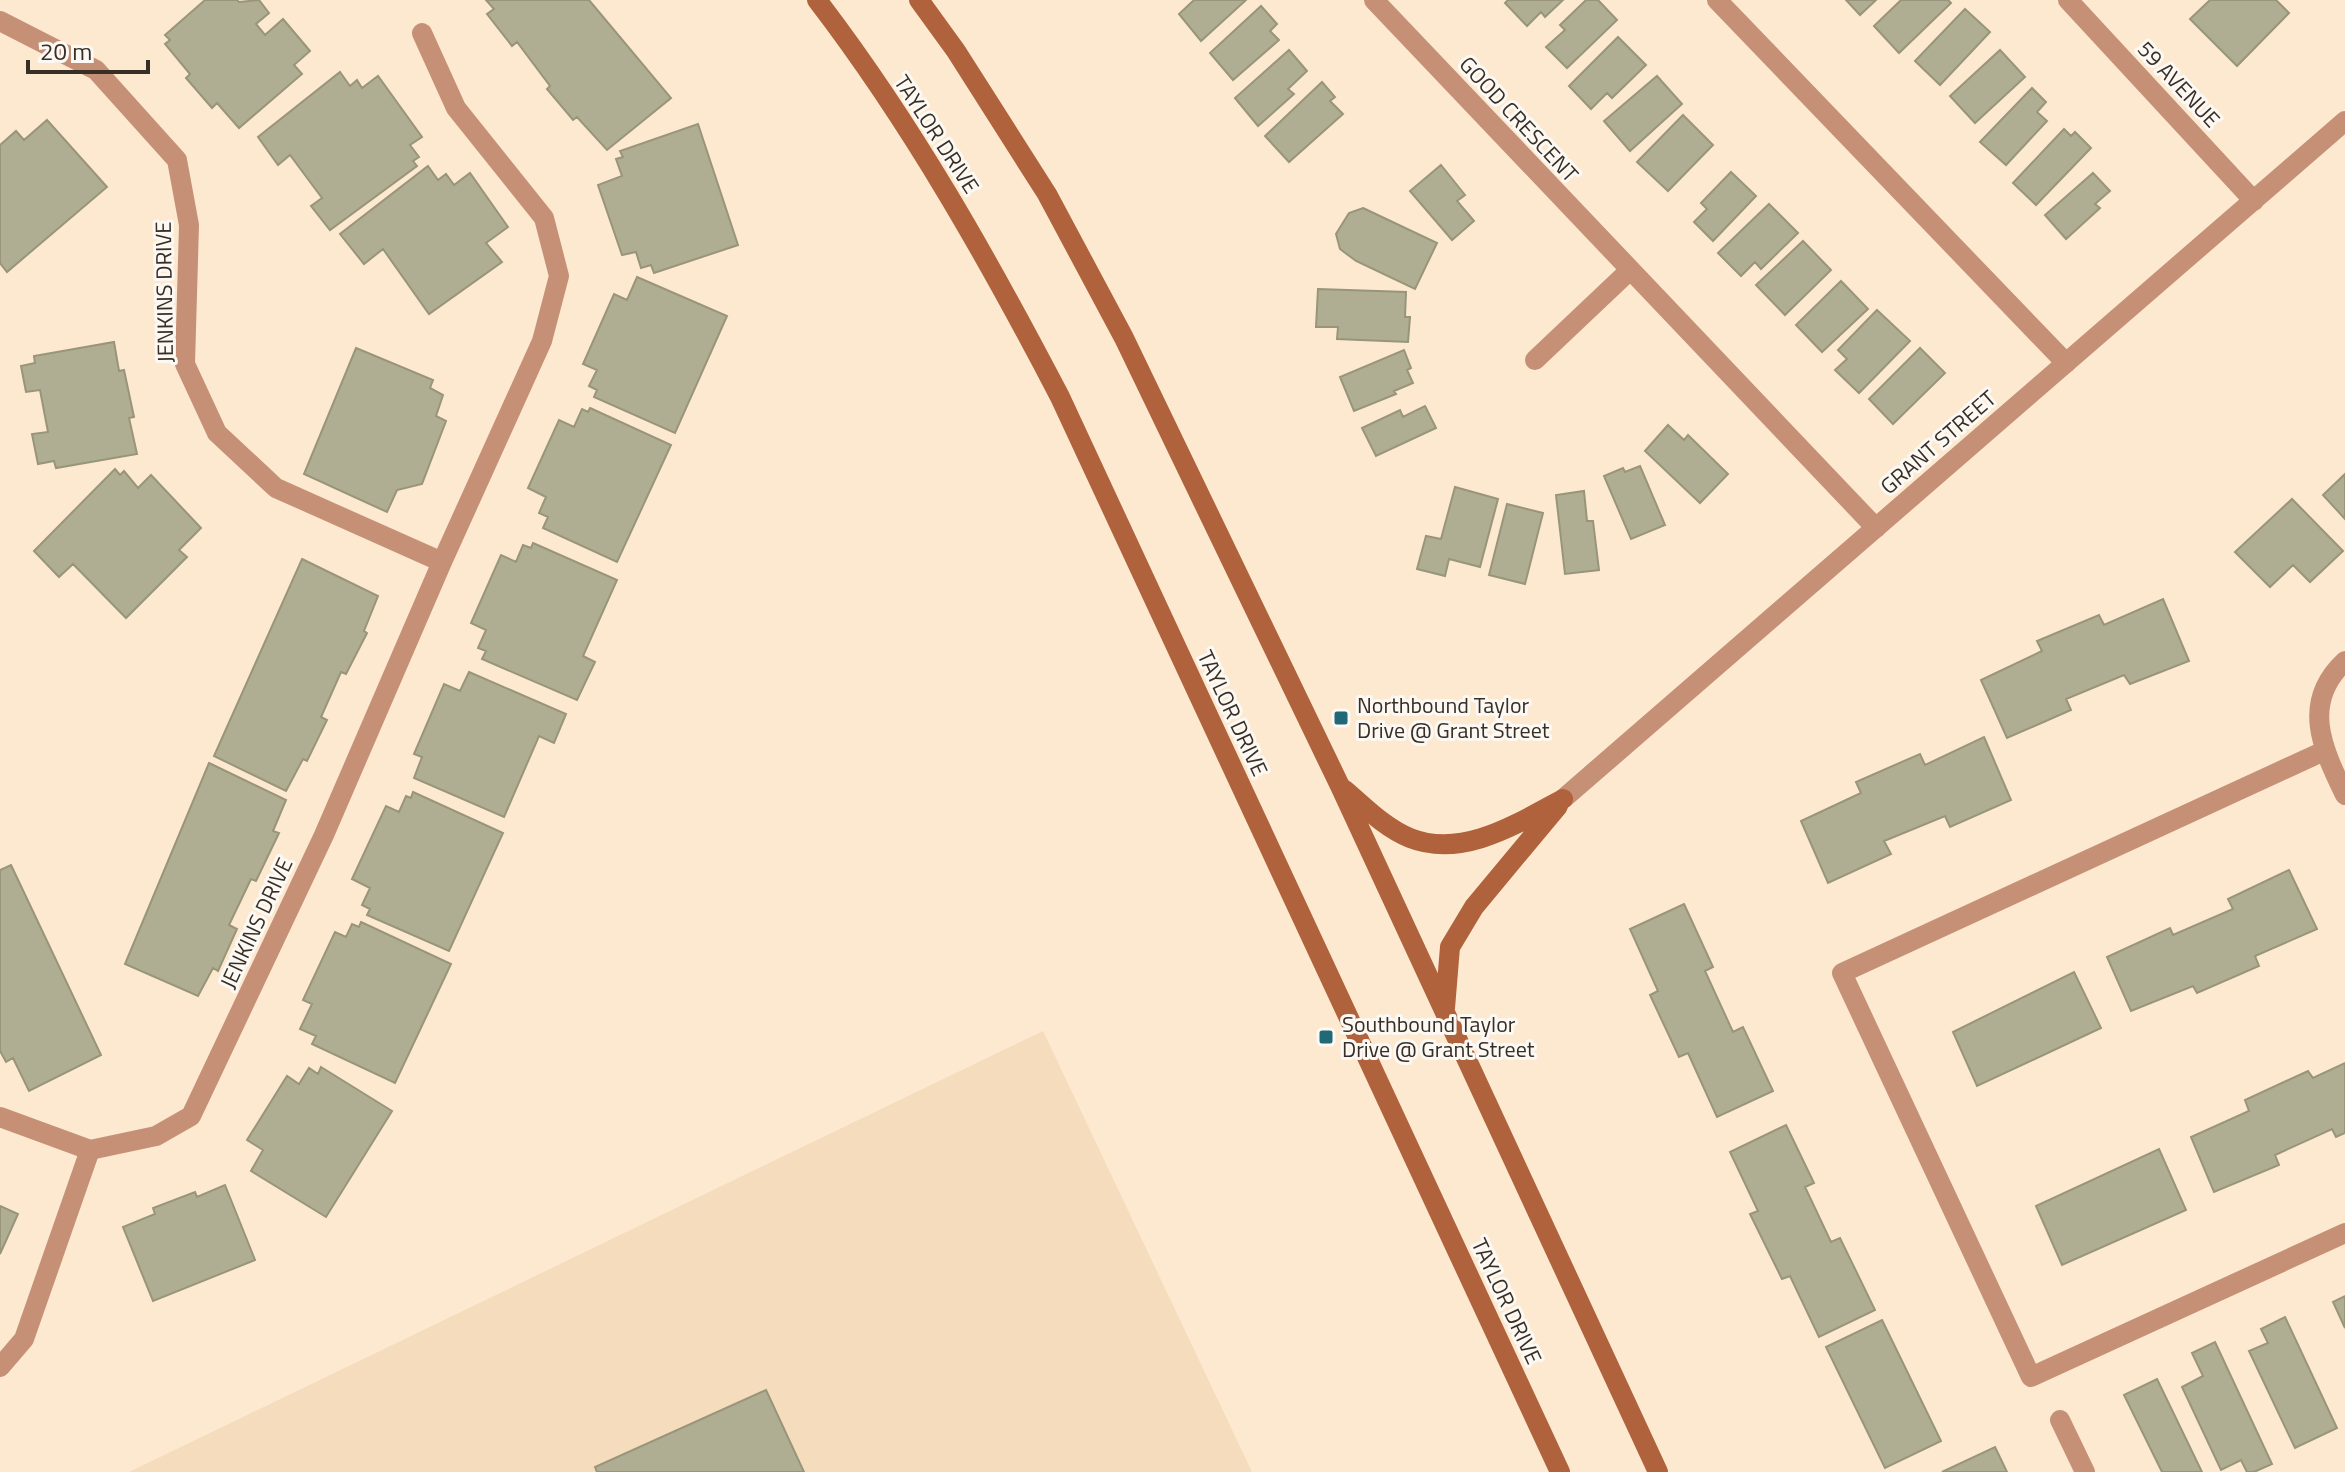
<svg xmlns="http://www.w3.org/2000/svg" width="2345" height="1472" font-family="'Titillium Web',sans-serif">
<rect width="100%" height="100%" fill="#fce9d0"/>
<path fill="#f4dcbd" d="M 1043,1031 L 1252,1472 L 129,1472 Z"/>
<path fill="#b0ae92" stroke="#98957a" stroke-width="2" d="M 205,0 L 237,0 L 239,2 L 259,0 L 269,13 L 256,24 L 265,35 L 283,19 L 310,51 L 294,65 L 302,74 L 239,128 L 217,103 L 212,108 L 186,78 L 190,74 L 165,44 L 170,40 L 165,35 Z
M 486,0 L 589,0 L 671,98 L 607,150 L 577,117 L 573,120 L 547,89 L 550,86 L 517,42 L 512,46 L 487,14 L 494,9 Z
M 1194,0 L 1246,0 L 1201,41 L 1179,14 Z
M 1508,0 L 1563,0 L 1545,17 L 1541,12 L 1527,26 L 1505,3 Z
M 1586,0 L 1598,0 L 1617,20 L 1567,68 L 1546,47 L 1565,30 L 1560,25 Z
M 1846,0 L 1876,0 L 1860,15 Z
M 1901,0 L 1948,0 L 1951,3 L 1899,53 L 1874,26 Z
M 2210,0 L 2276,0 L 2289,13 L 2237,66 L 2190,19 Z
M 1261,6 L 1277,24 L 1270,31 L 1279,40 L 1233,80 L 1210,53 Z
M 1965,9 L 1990,32 L 1940,85 L 1915,61 Z
M 1618,37 L 1646,65 L 1612,98 L 1607,93 L 1591,109 L 1569,86 Z
M 1289,50 L 1307,71 L 1288,89 L 1294,94 L 1258,126 L 1235,98 Z
M 2000,50 L 2025,77 L 1975,123 L 1950,96 Z
M 340,72 L 350,86 L 357,80 L 362,88 L 378,76 L 422,137 L 410,145 L 419,157 L 413,161 L 417,166 L 330,230 L 311,206 L 322,198 L 290,155 L 278,165 L 258,137 Z
M 1657,76 L 1682,104 L 1630,151 L 1604,121 Z
M 1322,82 L 1335,97 L 1330,101 L 1343,114 L 1289,162 L 1265,136 Z
M 2032,88 L 2046,102 L 2037,112 L 2047,121 L 2006,165 L 1980,142 Z
M 1683,115 L 1713,145 L 1668,191 L 1637,162 Z
M 47,120 L 107,187 L 7,272 L 0,263 L 0,145 L 16,131 L 24,140 Z
M 698,124 L 738,245 L 654,273 L 651,265 L 641,268 L 636,252 L 622,255 L 598,185 L 622,176 L 616,159 L 623,157 L 620,151 Z
M 2064,129 L 2071,136 L 2075,132 L 2091,148 L 2036,205 L 2013,183 Z
M 1441,165 L 1465,195 L 1457,201 L 1474,221 L 1452,240 L 1410,191 Z
M 428,166 L 438,180 L 446,174 L 454,185 L 470,173 L 508,227 L 486,243 L 502,262 L 429,314 L 383,249 L 364,264 L 340,234 Z
M 1731,172 L 1756,196 L 1713,241 L 1694,222 L 1707,209 L 1701,203 Z
M 2093,173 L 2110,191 L 2095,204 L 2100,208 L 2066,239 L 2045,215 Z
M 1769,204 L 1798,233 L 1761,269 L 1755,262 L 1741,276 L 1718,253 Z
M 1363,208 L 1437,243 L 1415,289 L 1356,261 L 1340,249 L 1336,234 L 1349,213 Z
M 1803,241 L 1831,270 L 1785,315 L 1756,285 Z
M 637,277 L 727,316 L 675,433 L 594,397 L 597,390 L 589,386 L 597,370 L 583,364 L 614,294 L 627,300 Z
M 1841,281 L 1868,309 L 1822,352 L 1796,325 Z
M 1318,289 L 1406,292 L 1405,317 L 1410,317 L 1408,342 L 1337,339 L 1338,327 L 1316,327 Z
M 1877,310 L 1910,341 L 1859,393 L 1835,370 L 1847,359 L 1838,350 Z
M 114,342 L 119,371 L 124,370 L 134,417 L 129,418 L 137,454 L 56,468 L 54,461 L 38,464 L 32,434 L 48,432 L 40,390 L 26,392 L 21,366 L 35,363 L 34,356 Z
M 356,348 L 433,380 L 430,388 L 443,395 L 436,416 L 446,421 L 422,484 L 397,490 L 387,512 L 304,474 Z
M 1920,348 L 1945,373 L 1893,424 L 1869,399 Z
M 1404,350 L 1411,368 L 1407,370 L 1413,383 L 1394,391 L 1396,394 L 1354,411 L 1340,377 Z
M 1425,406 L 1436,428 L 1376,456 L 1362,428 L 1400,410 L 1403,417 Z
M 590,408 L 671,445 L 617,562 L 543,528 L 548,517 L 539,513 L 546,497 L 528,488 L 559,420 L 574,427 L 582,409 L 588,412 Z
M 1668,425 L 1684,440 L 1688,435 L 1728,474 L 1700,503 L 1645,451 Z
M 1640,466 L 1665,525 L 1631,539 L 1604,476 L 1623,468 L 1625,472 Z
M 115,469 L 120,475 L 124,471 L 138,488 L 151,475 L 201,528 L 179,550 L 187,557 L 126,618 L 73,564 L 59,577 L 34,551 Z
M 2345,474 L 2345,519 L 2323,495 Z
M 1455,487 L 1498,499 L 1480,567 L 1449,559 L 1445,576 L 1417,569 L 1426,536 L 1441,539 Z
M 1584,491 L 1587,521 L 1593,521 L 1599,570 L 1565,574 L 1556,495 Z
M 2292,499 L 2343,551 L 2310,582 L 2293,565 L 2270,587 L 2235,552 Z
M 1507,504 L 1543,513 L 1525,584 L 1489,575 Z
M 533,543 L 617,580 L 583,656 L 595,662 L 577,700 L 482,659 L 486,651 L 478,648 L 486,630 L 471,623 L 501,555 L 516,562 L 523,545 L 531,548 Z
M 302,559 L 378,596 L 364,631 L 367,633 L 346,674 L 341,672 L 321,717 L 327,720 L 307,761 L 303,759 L 286,791 L 214,756 Z
M 2163,599 L 2189,661 L 2130,684 L 2124,675 L 2066,699 L 2071,710 L 2007,738 L 1981,680 L 2042,651 L 2037,641 L 2099,615 L 2104,625 Z
M 469,672 L 566,714 L 554,743 L 539,736 L 504,817 L 414,778 L 422,757 L 414,754 L 444,684 L 460,691 Z
M 1984,737 L 2011,800 L 1950,827 L 1945,816 L 1884,841 L 1891,854 L 1828,883 L 1801,821 L 1861,793 L 1856,782 L 1920,754 L 1925,765 Z
M 209,763 L 286,800 L 273,831 L 279,833 L 256,881 L 251,879 L 229,925 L 237,929 L 218,971 L 213,968 L 198,996 L 125,964 Z
M 413,792 L 503,833 L 449,951 L 367,915 L 370,909 L 362,905 L 370,888 L 352,879 L 386,806 L 399,812 L 406,796 L 411,798 Z
M 11,865 L 101,1055 L 29,1091 L 13,1058 L 6,1062 L 0,1051 L 0,870 Z
M 2289,870 L 2317,929 L 2255,956 L 2259,966 L 2197,993 L 2193,986 L 2131,1011 L 2107,957 L 2170,928 L 2173,935 L 2233,909 L 2228,899 Z
M 1684,904 L 1713,967 L 1705,971 L 1733,1032 L 1743,1027 L 1773,1091 L 1717,1117 L 1688,1053 L 1679,1057 L 1650,995 L 1658,991 L 1630,929 Z
M 361,922 L 451,964 L 395,1083 L 312,1044 L 316,1036 L 300,1029 L 312,1004 L 303,1000 L 335,932 L 346,937 L 352,924 L 359,927 Z
M 2074,972 L 2101,1028 L 1977,1086 L 1953,1032 Z
M 2345,1063 L 2345,1133 L 2336,1137 L 2332,1129 L 2275,1155 L 2279,1165 L 2214,1192 L 2191,1137 L 2249,1111 L 2245,1100 L 2308,1071 L 2313,1078 Z
M 321,1067 L 392,1111 L 326,1217 L 251,1171 L 263,1150 L 247,1140 L 287,1076 L 299,1084 L 309,1068 L 318,1074 Z
M 1786,1125 L 1814,1183 L 1805,1187 L 1831,1242 L 1840,1238 L 1875,1310 L 1819,1337 L 1790,1276 L 1782,1279 L 1750,1214 L 1758,1211 L 1730,1152 Z
M 2159,1149 L 2186,1210 L 2062,1265 L 2036,1206 Z
M 225,1185 L 255,1260 L 153,1301 L 123,1227 L 155,1214 L 153,1208 L 195,1192 L 197,1197 Z
M 0,1206 L 18,1214 L 0,1254 Z
M 2345,1296 L 2345,1328 L 2333,1302 Z
M 2285,1317 L 2337,1428 L 2295,1448 L 2249,1351 L 2268,1343 L 2261,1329 Z
M 1882,1320 L 1941,1441 L 1885,1468 L 1826,1347 Z
M 2215,1342 L 2272,1464 L 2254,1472 L 2247,1472 L 2241,1460 L 2221,1470 L 2182,1387 L 2203,1376 L 2192,1353 Z
M 2157,1379 L 2202,1472 L 2162,1472 L 2124,1395 Z
M 766,1390 L 804,1472 L 597,1472 L 595,1467 Z
M 1995,1447 L 2007,1472 L 1942,1472 Z"/>
<g fill="none" stroke-linecap="round" stroke-linejoin="round">
<path stroke="#c69077" stroke-width="20" d="M 1717,0 L 2066,363
M 0,1367 L 24,1339 L 90,1150"/>
<path stroke="#c69077" stroke-width="20" d="M 1374,0 L 1876,528
M 0,21 L 96,70 L 177,160 L 189,225 L 185,364 L 217,433 L 276,488 L 442,562
M 1535,360 L 1629,271
M 2345,661 C 2300,703 2323,749 2345,795
M 2324,751 L 1842,973 L 2031,1377 L 2345,1233
M 0,1117 L 90,1150 L 156,1136 L 191,1116 L 324,835 L 442,562 L 542,341 L 559,276 L 544,218 L 456,108 L 422,33
M 2060,1420 L 2085,1472"/>
<path stroke="#c69077" stroke-width="20" d="M 2068,0 L 2254,201
M 1563,799 L 2345,121"/>
<path stroke="#af623b" stroke-width="20" d="M 817,0 C 912,124 988,259 1060,397 L 1560,1472
M 919,0 L 956,51 L 1047,194 L 1124,338 L 1340,786 L 1658,1472
M 1345,790 C 1365,807 1385,828 1410,838 C 1463,859 1518,823 1563,799
M 1445,1008 L 1450,947 L 1474,907 L 1558,806"/>
</g>
<g fill="#216977" stroke="#fcf8f3" stroke-width="3">
<rect x="1333" y="710" width="16" height="16" rx="4"/>
<rect x="1318" y="1029" width="16" height="16" rx="4"/>
</g>
<g text-anchor="middle" dominant-baseline="central" stroke-width="6" stroke-linejoin="round" paint-order="stroke">
<g font-size="22" fill="#372f26" stroke="#fcf8f3">
<text transform="translate(2179 84) rotate(47)">59 AVENUE</text>
<text transform="translate(1519 119) rotate(47)">GOOD CRESCENT</text>
<text transform="translate(937 134) rotate(57)">TAYLOR DRIVE</text>
<text transform="translate(164 292) rotate(-91)">JENKINS DRIVE</text>
<text transform="translate(1938 442) rotate(-41)">GRANT STREET</text>
<text transform="translate(1233 713) rotate(65)">TAYLOR DRIVE</text>
<text transform="translate(256 923) rotate(-65)">JENKINS DRIVE</text>
<text transform="translate(1507 1301) rotate(65)">TAYLOR DRIVE</text>
</g>
<g font-size="22" fill="#372f26" stroke="#fcf8f3" text-anchor="start">
<text x="1357" y="705">Northbound Taylor<tspan x="1357" dy="25">Drive @ Grant Street</tspan></text>
<text x="1342" y="1024">Southbound Taylor<tspan x="1342" dy="25">Drive @ Grant Street</tspan></text>
</g>
</g>
<path d="M28 60v12h120v-12" fill="none" stroke="#372f26" stroke-width="4"/>
<text x="40" y="60" font-size="24" fill="#372f26" stroke="#fcf8f3" stroke-width="6" paint-order="stroke">20 m</text>
</svg>
